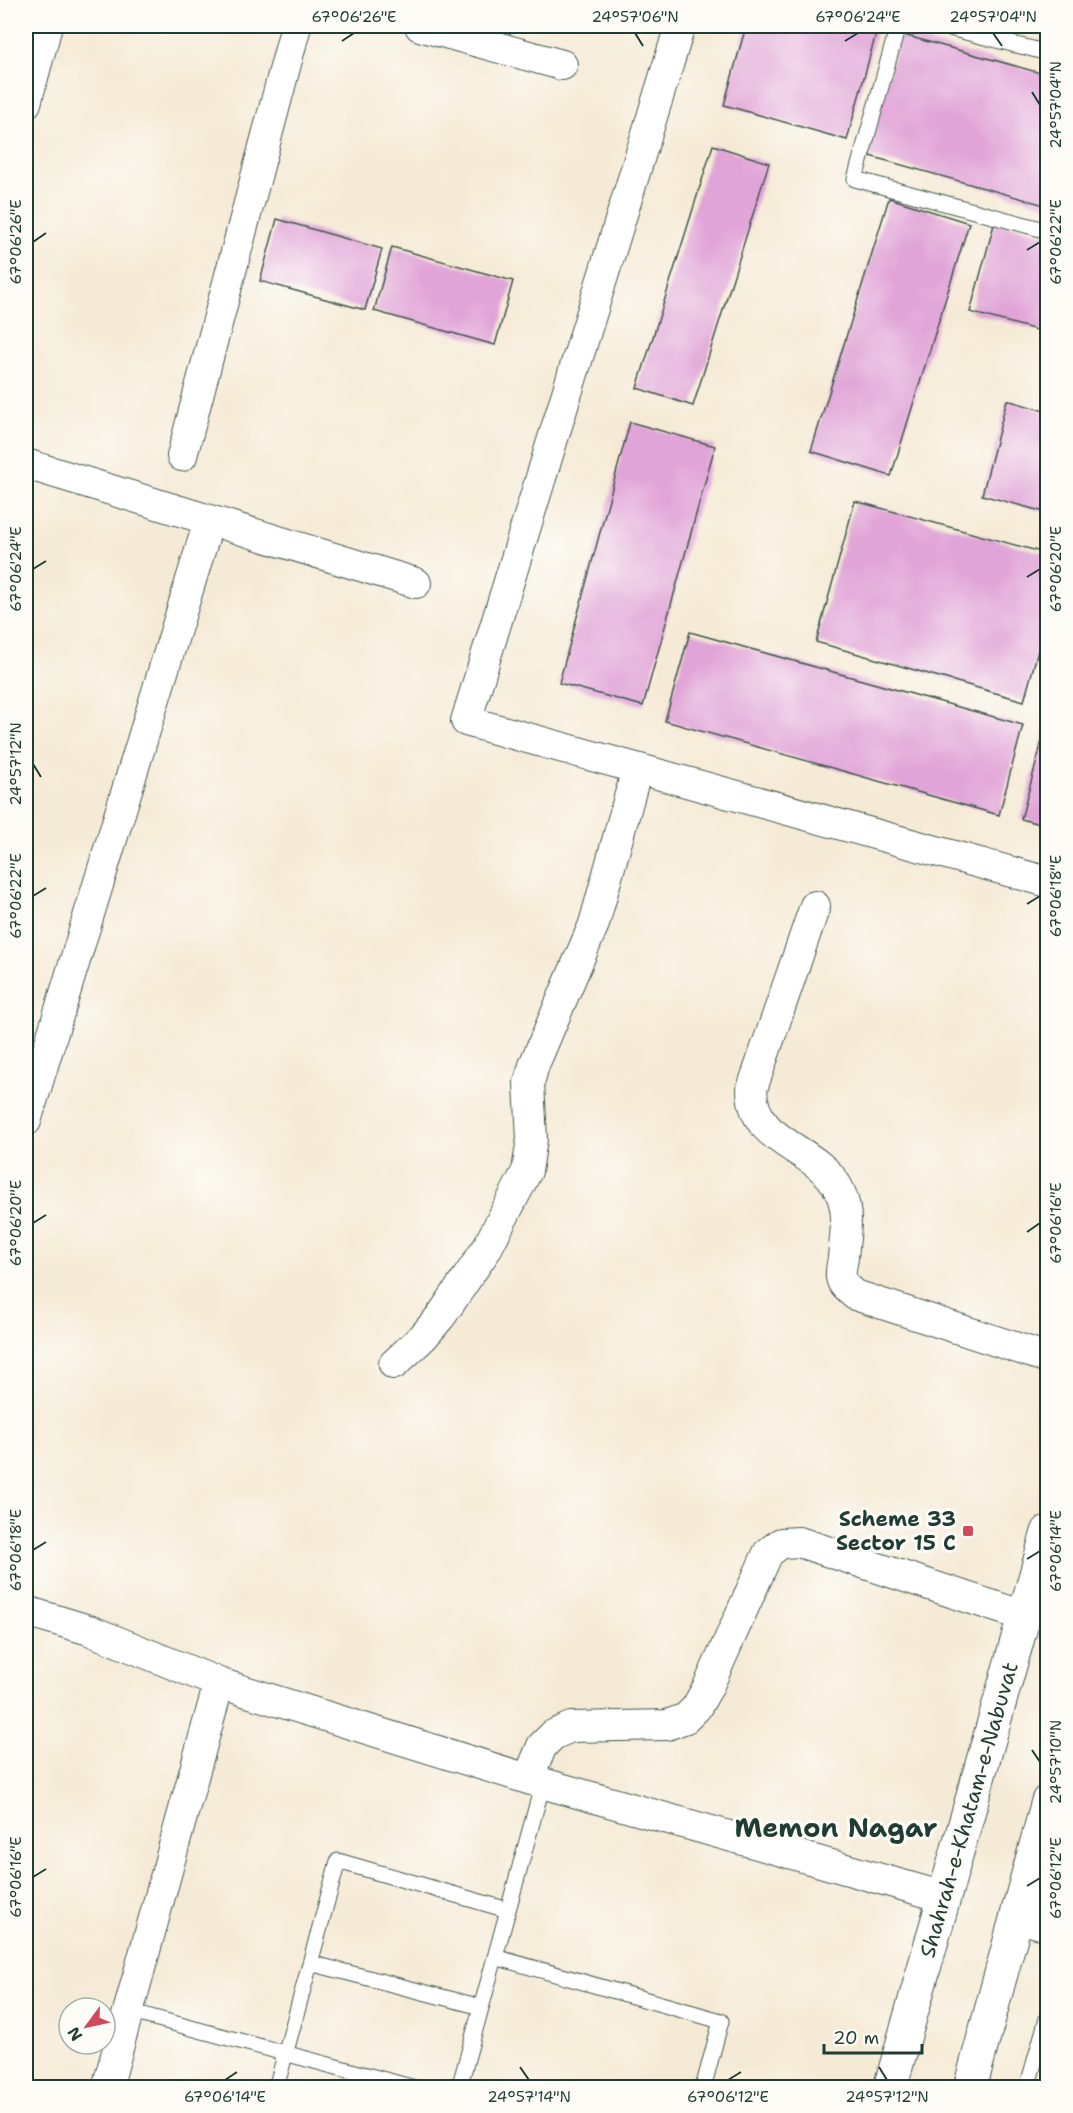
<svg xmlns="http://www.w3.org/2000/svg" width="1073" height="2113" font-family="'Shantell Sans',sans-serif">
<rect width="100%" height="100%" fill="#fdfcf7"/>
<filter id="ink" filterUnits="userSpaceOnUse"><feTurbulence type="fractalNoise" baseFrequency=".0167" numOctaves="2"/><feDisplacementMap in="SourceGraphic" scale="12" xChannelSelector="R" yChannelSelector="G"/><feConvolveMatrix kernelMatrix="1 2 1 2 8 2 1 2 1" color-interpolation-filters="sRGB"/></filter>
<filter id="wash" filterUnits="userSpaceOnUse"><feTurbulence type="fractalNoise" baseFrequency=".008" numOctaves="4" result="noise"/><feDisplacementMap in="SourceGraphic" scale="24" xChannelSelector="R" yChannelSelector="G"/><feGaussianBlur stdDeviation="1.35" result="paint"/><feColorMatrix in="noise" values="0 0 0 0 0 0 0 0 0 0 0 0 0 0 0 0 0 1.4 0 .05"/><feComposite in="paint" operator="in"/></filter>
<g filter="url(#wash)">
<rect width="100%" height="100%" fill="#f5ead5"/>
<g id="blocks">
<path fill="#e1a4d8" d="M 746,26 L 878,26 L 847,140 L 724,105 Z
M 900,34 L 1048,75 L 1048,206 L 866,155 Z
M 713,145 L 769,163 L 693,406 L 637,388 Z
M 889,198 L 969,223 L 891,476 L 811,451 Z
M 277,219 L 382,249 L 365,310 L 260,281 Z
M 995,221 L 1048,235 L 1048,333 L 970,312 Z
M 392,247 L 513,281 L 495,345 L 374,311 Z
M 1007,400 L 1048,412 L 1048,513 L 982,495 Z
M 630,422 L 715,446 L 643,706 L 559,683 Z
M 855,501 L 1048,554 L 1048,615 L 1024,701 L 816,642 Z
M 690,632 L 1023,725 L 999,815 L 665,721 Z
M 1047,723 L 1048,723 L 1048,826 L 1021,819 Z"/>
</g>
</g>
<g filter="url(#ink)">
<use href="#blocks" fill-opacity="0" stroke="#3f574c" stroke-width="1.5"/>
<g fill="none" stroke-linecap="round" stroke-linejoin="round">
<defs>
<path id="lane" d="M 898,26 L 855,179 L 1048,231
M 942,26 L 1048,53
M 495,1957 L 721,2021 L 703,2088
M 310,1963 L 481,2007
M 128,2011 L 415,2088
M 276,2088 L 338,1861 L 508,1910
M 459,2088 L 543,1783
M 1027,2088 L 1048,2015"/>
<path id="street" d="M 420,26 L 562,65
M 680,26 L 466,721 L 1048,882
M 26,103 L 47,26
M 182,456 L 296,26
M 26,464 L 416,583
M 815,906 L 752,1089 C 752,1144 814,1146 837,1186 C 851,1209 845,1233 843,1258 C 842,1264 840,1272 841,1277 C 842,1285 850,1290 855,1295 L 1048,1358
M 26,1121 L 209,521
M 394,1364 L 423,1337 L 441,1316 L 486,1250 L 527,1171 L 532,1139 L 529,1083 L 534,1065 L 594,924 L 637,769
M 26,1611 L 89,1630 L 219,1683 L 528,1779 L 944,1897
M 528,1779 L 542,1746 L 553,1735 L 571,1727 L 667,1725 L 686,1718 L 696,1708 L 708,1687 L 768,1553 L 781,1543 L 799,1542 L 1024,1616
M 1016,1917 L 1048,1926
M 107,2088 L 219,1683"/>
<path id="secondary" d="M 890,2088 L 1048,1532
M 970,2088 L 1048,1801"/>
</defs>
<use href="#lane" stroke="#3f574c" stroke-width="17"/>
<use href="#street" stroke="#3f574c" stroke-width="32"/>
<use href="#secondary" stroke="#3f574c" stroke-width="35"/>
<use href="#lane" stroke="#fff" stroke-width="15"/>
<use href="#street" stroke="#fff" stroke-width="30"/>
<use href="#secondary" stroke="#fff" stroke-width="33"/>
</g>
</g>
<path fill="none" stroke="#1f3d34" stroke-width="2" d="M 635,33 L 643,46M 993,33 L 1002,46M 342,41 L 354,33M 845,41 L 858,33M 1032,92 L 1040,105M 33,242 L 46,233M 1027,250 L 1040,242M 33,569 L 46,561M 1027,577 L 1040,569M 33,764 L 41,777M 33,896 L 46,888M 1027,904 L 1040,896M 33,1223 L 46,1215M 1027,1232 L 1040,1223M 33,1550 L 46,1542M 1027,1559 L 1040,1551M 1032,1750 L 1040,1762M 33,1877 L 46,1869M 1027,1886 L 1040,1878M 520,2067 L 529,2080M 879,2067 L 887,2080M 225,2080 L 237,2072M 728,2080 L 741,2072"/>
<rect fill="#d1495b" stroke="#fdfcf7" stroke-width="2" x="962" y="1525" width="12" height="12" rx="3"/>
<g text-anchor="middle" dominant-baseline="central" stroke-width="6" stroke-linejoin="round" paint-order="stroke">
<g font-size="21" font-weight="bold" fill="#1f3d34" stroke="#fdfcf7" text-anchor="end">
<text x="956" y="1519">Scheme 33<tspan x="956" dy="24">Sector 15 C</tspan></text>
</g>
<g font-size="21" fill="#1f3d34" stroke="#fdfcf7">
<text transform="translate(969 1810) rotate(-74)">Shahrah-e-Khatam-e-Nabuvat</text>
</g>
<g font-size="27" font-weight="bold" fill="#1f3d34" stroke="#fdfcf7">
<text x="836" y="1827">Memon Nagar</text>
</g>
</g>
<rect width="1073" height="2113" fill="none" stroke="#fdfcf7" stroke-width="66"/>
<g transform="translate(87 2026) rotate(237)"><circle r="28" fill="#fdfcf7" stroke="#a4b0a9" stroke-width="1.5"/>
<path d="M0-4.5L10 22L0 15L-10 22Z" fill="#d1495b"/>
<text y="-9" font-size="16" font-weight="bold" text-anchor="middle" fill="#1f3d34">N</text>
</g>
<path d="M824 2044v9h98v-9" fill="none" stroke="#1f3d34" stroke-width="3"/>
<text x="833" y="2044" font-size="18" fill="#1f3d34" stroke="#fdfcf7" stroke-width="4.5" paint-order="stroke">20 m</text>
<rect x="33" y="33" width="1007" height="2047" fill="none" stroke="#1f3d34" stroke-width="2"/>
<g font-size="15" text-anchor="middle" fill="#1f3d34">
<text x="354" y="22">67°06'26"E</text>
<text x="635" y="22">24°57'06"N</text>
<text x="858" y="22">67°06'24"E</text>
<text x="993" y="22">24°57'04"N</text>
<text transform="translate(1056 105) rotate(-90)" y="5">24°57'04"N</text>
<text transform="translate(16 242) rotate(-90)" y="5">67°06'26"E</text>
<text transform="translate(1056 242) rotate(-90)" y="5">67°06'22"E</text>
<text transform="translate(16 569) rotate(-90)" y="5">67°06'24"E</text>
<text transform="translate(1056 569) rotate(-90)" y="5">67°06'20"E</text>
<text transform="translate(16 764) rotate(-90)" y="5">24°57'12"N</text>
<text transform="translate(16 896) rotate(-90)" y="5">67°06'22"E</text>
<text transform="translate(1056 896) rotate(-90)" y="5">67°06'18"E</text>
<text transform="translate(16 1223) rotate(-90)" y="5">67°06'20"E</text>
<text transform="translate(1056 1223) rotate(-90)" y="5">67°06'16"E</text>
<text transform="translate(16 1550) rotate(-90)" y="5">67°06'18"E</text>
<text transform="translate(1056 1551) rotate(-90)" y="5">67°06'14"E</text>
<text transform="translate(1056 1762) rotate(-90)" y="5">24°57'10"N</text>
<text transform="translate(16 1877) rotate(-90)" y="5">67°06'16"E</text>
<text transform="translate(1056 1878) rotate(-90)" y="5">67°06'12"E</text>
<text x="225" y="2102">67°06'14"E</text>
<text x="529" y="2102">24°57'14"N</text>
<text x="728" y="2102">67°06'12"E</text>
<text x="887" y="2102">24°57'12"N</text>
</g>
</svg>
